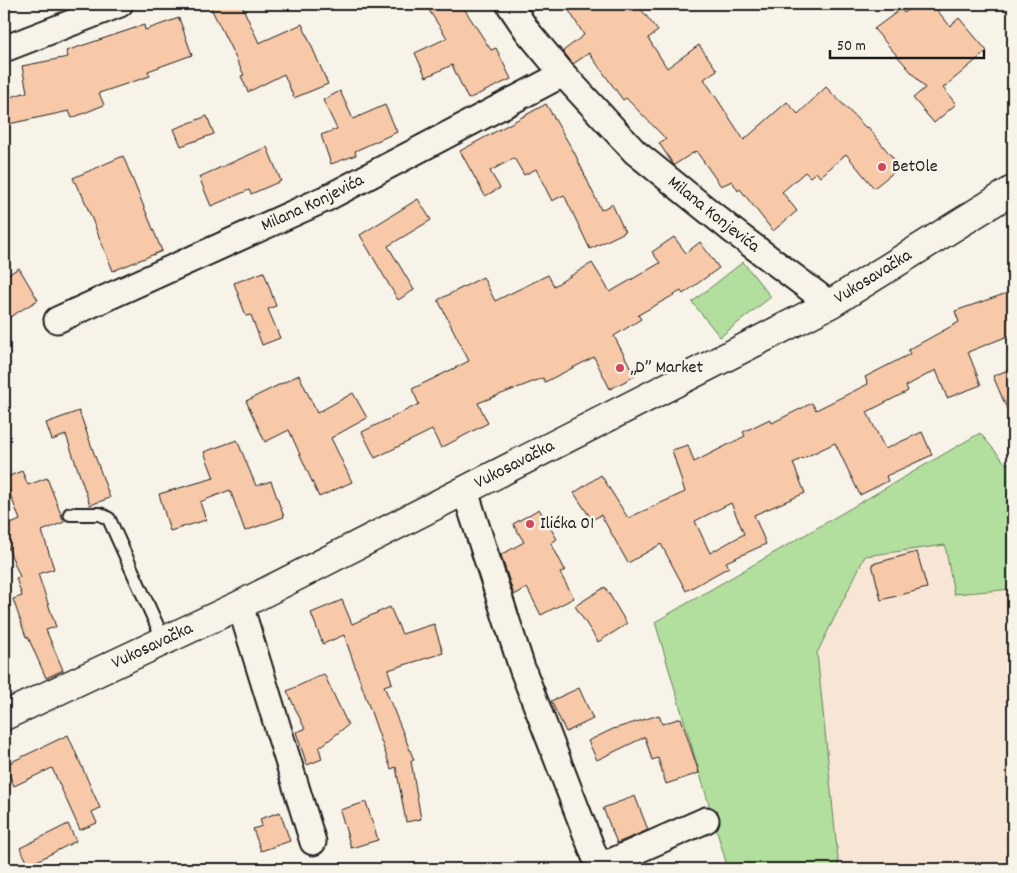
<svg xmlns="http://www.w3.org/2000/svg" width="1017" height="873" font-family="Dekko,sans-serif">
<rect width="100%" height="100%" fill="#f7f3e8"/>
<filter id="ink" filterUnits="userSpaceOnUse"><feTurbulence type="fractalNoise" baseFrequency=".02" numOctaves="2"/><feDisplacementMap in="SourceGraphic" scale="10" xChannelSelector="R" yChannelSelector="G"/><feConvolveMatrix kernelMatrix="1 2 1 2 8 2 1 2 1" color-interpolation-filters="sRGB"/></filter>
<g filter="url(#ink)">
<path fill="#f7e6d5" d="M 945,545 L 955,594 L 1013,589 L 1013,869 L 839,869 L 817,653 L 865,556 Z"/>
<path fill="#b2df9d" stroke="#677e5c" d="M 743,262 L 771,297 L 720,337 L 692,302 Z
M 980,433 L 1006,464 L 1013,461 L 1013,589 L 954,594 L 945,545 L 865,556 L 817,653 L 839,869 L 728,869 L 655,622 Z"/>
<path fill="#f8c9a8" stroke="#1c1c1c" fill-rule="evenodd" d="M 209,4 L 241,4 L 259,43 L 302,24 L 328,84 L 294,98 L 284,74 L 248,92 L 241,76 L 244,75 Z
M 425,4 L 461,4 L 491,50 L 496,48 L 511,79 L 468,99 L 452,65 L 426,77 L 415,53 L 447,38 Z
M 565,4 L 637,4 L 658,31 L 648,38 L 667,68 L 699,45 L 717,70 L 704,79 L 744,140 L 787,102 L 798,114 L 826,87 L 866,128 L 868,127 L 900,167 L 874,188 L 846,154 L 820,177 L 816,172 L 810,177 L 805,172 L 782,192 L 797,211 L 773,231 L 740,189 L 738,191 L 732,181 L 721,186 L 696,151 L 674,165 L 673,164 L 659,143 L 666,139 L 626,98 L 623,100 L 589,53 L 573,64 L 563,51 L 584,35 Z
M 916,4 L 932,4 L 950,26 L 959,18 L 987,51 L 943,88 L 956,104 L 934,123 L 913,98 L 925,88 L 874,29 L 901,9 L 904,13 Z
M 179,18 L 192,55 L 148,71 L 150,76 L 99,93 L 104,105 L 72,118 L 69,111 L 4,125 L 4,99 L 27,92 L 22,66 L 68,57 L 66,51 L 144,25 L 145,30 Z
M 340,91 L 353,119 L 385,105 L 397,132 L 355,151 L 356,155 L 331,164 L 321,135 L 337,129 L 323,100 Z
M 546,104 L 575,154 L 601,210 L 612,204 L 625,232 L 590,249 L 564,195 L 552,201 L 536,169 L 524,175 L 514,158 L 490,171 L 500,188 L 485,196 L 460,151 Z
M 207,116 L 214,134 L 181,146 L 174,129 Z
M 267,147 L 281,181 L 251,194 L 249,190 L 211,206 L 199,177 Z
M 123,156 L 162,251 L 113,271 L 81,192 L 80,193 L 73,178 Z
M 418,199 L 431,220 L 388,246 L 414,290 L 398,300 L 360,235 Z
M 674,237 L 686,253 L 700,242 L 719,268 L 683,294 L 681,291 L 638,315 L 641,319 L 614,336 L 635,376 L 610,389 L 594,357 L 545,382 L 543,378 L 478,403 L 488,423 L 441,448 L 432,430 L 375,458 L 362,432 L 419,404 L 412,389 L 469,361 L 438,300 L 483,277 L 495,301 L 548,275 L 554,286 L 592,263 L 610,292 L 660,263 L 652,252 Z
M 19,268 L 38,300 L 10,317 L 4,306 L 4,277 Z
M 264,272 L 276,306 L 268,309 L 280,338 L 262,345 L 251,315 L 246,316 L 234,283 Z
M 1013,291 L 1013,334 L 968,352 L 981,385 L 947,398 L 936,370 L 906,386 L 908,391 L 867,412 L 885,449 L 922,432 L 932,455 L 886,476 L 888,481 L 860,495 L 835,443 L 793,463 L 805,493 L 754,515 L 766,544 L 726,562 L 729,567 L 686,591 L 661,544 L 628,563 L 601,515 L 592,520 L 574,493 L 601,475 L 628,518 L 685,492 L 672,450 L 688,445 L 694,462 L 745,436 L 743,432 L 770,419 L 772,423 L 812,403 L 816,410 L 868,384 L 865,377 L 910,354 L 908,350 L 959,322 L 955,311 ZM 731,503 L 744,534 L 710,553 L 695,521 Z
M 1013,368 L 1013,423 L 993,376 Z
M 299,375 L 317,413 L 353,393 L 367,418 L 331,438 L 352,482 L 319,497 L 289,430 L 265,442 L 246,401 Z
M 79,411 L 110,498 L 90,505 L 66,435 L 52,440 L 46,423 Z
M 237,440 L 256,486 L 271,481 L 284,517 L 245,531 L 230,490 L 200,502 L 206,520 L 170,531 L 159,494 L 214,478 L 204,452 Z
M 22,471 L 28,485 L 47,478 L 64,522 L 42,531 L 54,569 L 38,574 L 56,627 L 46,630 L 63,670 L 46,678 L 28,637 L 26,637 L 13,599 L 22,596 L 16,578 L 20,577 L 5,540 L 9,539 L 4,527 L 20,520 L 4,478 Z
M 539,509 L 557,539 L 551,543 L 565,570 L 560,573 L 574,598 L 541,615 L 527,588 L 514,595 L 501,555 L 524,542 L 513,524 Z
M 917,552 L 927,588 L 881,600 L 872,564 Z
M 605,587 L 627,624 L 598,642 L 575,606 Z
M 342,600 L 352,624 L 390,607 L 402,634 L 434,624 L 443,653 L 388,670 L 392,683 L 384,686 L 414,760 L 411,761 L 421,819 L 406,822 L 396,767 L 391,769 L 344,635 L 323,644 L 311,613 Z
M 324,674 L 348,725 L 319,748 L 322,759 L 307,765 L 296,732 L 305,729 L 287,691 Z
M 579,688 L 593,719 L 566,732 L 551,701 Z
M 659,715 L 662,724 L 681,718 L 699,773 L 666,784 L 658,758 L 652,760 L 645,737 L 597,760 L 588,741 L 613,729 Z
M 68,735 L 100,808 L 92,812 L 97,823 L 80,830 L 52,768 L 14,786 L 5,765 Z
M 635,796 L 648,830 L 617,843 L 603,808 Z
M 366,802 L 378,840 L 351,848 L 340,810 Z
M 280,812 L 290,841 L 261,851 L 253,829 L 262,826 L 260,819 Z
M 68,824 L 76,841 L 29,865 L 20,848 Z"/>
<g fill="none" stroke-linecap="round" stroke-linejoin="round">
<defs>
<path id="service" d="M 70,514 L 100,514 L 109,519 L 164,641"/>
<g id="minor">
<path id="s1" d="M 509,4 L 528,32 L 563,74 L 635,152 L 733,231 L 830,304"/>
<path d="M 4,49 L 120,4"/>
<path id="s2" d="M 57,320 L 327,198 L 563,74"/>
<path d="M 465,491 L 522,668 L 595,857 L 602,863 L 613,861 L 706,820"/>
<path d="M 240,605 L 313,842"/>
</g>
<g id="secondary">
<path id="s3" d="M 4,716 L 240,605 L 830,304 L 1013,190"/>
</g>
</defs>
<use href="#service" stroke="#1c1c1c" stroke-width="16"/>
<use href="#minor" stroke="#1c1c1c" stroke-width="29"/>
<use href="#secondary" stroke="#1c1c1c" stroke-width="31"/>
<use href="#service" stroke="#f7f3e8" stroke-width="12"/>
<use href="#minor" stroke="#f7f3e8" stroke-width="25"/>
<use href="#secondary" stroke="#f7f3e8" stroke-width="28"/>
</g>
</g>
<g fill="#d1495b" stroke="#f7f3e8" stroke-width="2">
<circle cx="882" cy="167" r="5"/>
<circle cx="620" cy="368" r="5"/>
<circle cx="530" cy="524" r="5"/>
</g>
<g text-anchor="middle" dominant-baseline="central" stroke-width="5" stroke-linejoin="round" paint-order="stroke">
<g font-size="18" fill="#1c1c1c" stroke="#f7f3e8" text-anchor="start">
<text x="892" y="167">BetOle</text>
<text x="630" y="368">„D” Market</text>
<text x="540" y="524">Ilićka 01</text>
</g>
<g font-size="18" fill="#1c1c1c" stroke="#f7f3e8">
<text stroke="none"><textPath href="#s2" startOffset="281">Milana Konjevića</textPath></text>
<text stroke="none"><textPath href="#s1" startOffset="295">Milana Konjevića</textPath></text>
<text stroke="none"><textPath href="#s3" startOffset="974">Vukosavačka</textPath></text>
<text stroke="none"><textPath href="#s3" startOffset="569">Vukosavačka</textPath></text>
<text stroke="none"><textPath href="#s3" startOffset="164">Vukosavačka</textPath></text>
</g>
</g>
<rect width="1017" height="873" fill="none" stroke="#f7f3e8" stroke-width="20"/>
<rect x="10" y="10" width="997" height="853" fill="none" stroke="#1c1c1c" stroke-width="2" filter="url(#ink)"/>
<path d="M830 50v8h154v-8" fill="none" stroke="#1c1c1c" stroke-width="2.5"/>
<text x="837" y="50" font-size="15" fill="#1c1c1c" stroke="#f7f3e8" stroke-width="4" paint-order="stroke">50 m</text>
</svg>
